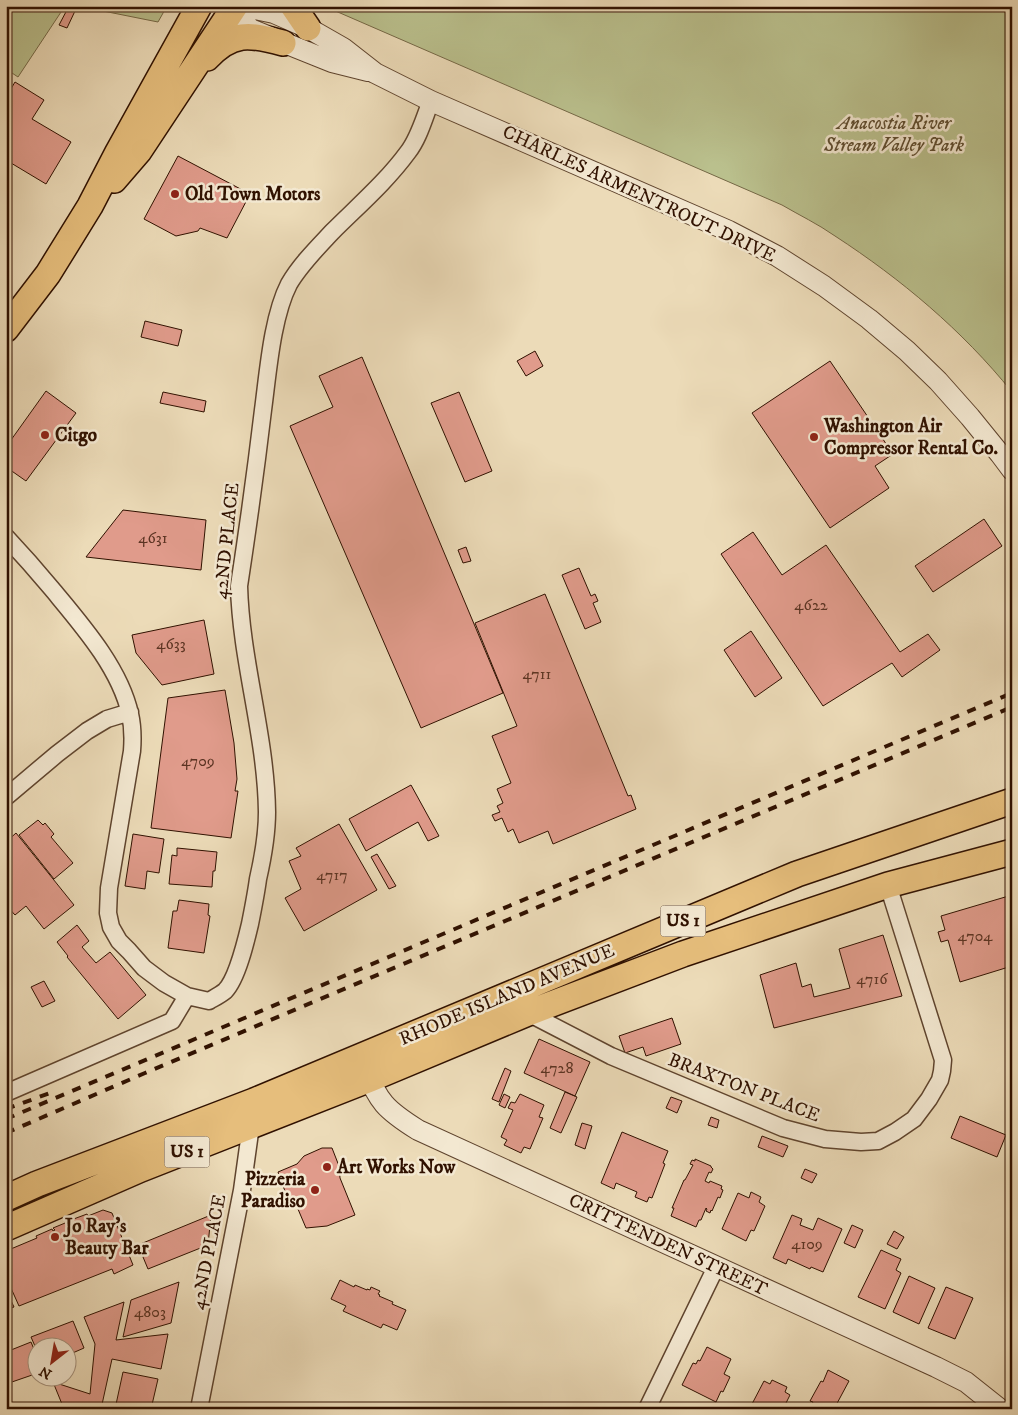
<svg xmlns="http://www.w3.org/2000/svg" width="1018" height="1415" font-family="'IM FELL DW Pica',serif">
<rect width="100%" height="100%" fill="#ecdbb8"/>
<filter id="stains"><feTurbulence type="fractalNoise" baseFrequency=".004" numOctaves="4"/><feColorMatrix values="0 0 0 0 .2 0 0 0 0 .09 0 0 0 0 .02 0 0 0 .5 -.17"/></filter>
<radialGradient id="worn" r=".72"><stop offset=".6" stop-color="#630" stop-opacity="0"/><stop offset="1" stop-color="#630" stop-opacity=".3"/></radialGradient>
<path fill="#bac08d" stroke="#756846" d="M 6,6 L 65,6 L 18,77 L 6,69 Z
M 78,6 L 167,6 L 158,22 Z
M 324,6 L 1012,6 L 1012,392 C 962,330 901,279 835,236 C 818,224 799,215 782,205 Z"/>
<path fill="#e09b8b" stroke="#301100" d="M 68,8 L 75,11 L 67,28 L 59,25 Z
M 15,82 L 44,100 L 32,119 L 71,142 L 46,184 L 6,160 L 6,97 Z
M 178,156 L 250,194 L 227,238 L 200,228 L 198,231 L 176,236 L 144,219 Z
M 145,321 L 182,330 L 178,346 L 141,337 Z
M 535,351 L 543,366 L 526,376 L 517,361 Z
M 362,357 L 503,693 L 421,728 L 290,426 L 333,407 L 319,376 Z
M 830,361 L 893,454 L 875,466 L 889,488 L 830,528 L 752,413 Z
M 46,391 L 76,413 L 26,481 L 6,467 L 6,447 Z
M 163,392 L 206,401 L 204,412 L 160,403 Z
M 459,392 L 492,471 L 465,482 L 431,403 Z
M 123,510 L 206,520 L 201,570 L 86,557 Z
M 984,519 L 1002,546 L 933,592 L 915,566 Z
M 753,532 L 782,575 L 826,545 L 900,652 L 928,634 L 940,650 L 902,677 L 892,663 L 823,706 L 721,554 Z
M 466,547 L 471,561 L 463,563 L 458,550 Z
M 579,568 L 591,596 L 595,594 L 598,601 L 593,603 L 601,622 L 585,629 L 562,575 Z
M 545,594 L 628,796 L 631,795 L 636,809 L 553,844 L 548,831 L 519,843 L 513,829 L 508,832 L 502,818 L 495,821 L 492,815 L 500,812 L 497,806 L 503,803 L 497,789 L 511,783 L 492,736 L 517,726 L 475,623 Z
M 204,620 L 214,674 L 162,685 L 136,653 L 132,635 Z
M 751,631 L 782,678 L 755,697 L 724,650 Z
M 225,690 L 234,743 L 237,779 L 235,791 L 238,791 L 231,838 L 151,828 L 168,698 Z
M 411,785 L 439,836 L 428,841 L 418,822 L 366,851 L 349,819 Z
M 38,820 L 43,825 L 45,823 L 54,834 L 51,837 L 73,863 L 54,879 L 19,835 Z
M 339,824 L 377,890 L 304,931 L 285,898 L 301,889 L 289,861 L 301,856 L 296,848 Z
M 16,833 L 74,905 L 44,929 L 26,906 L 15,915 L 6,905 L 6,842 Z
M 133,834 L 164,839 L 159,873 L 147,871 L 145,889 L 125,886 Z
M 177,848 L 217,852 L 215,871 L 213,871 L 212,887 L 169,884 L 172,855 L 177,856 Z
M 377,854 L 396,886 L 389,889 L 371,857 Z
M 1012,895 L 1012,966 L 960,982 L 948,940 L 941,942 L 938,932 L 945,930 L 941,916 Z
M 179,900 L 209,904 L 208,915 L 210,916 L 204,953 L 168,948 L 173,911 L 177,911 Z
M 77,925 L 89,941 L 82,947 L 96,963 L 110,952 L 146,995 L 118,1019 L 67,957 L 68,956 L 57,942 Z
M 883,935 L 902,996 L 774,1028 L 760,975 L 796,963 L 802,987 L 811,984 L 814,997 L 850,988 L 839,949 Z
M 44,981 L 55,1001 L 42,1007 L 31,987 Z
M 672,1018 L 681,1044 L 646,1056 L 643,1047 L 625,1053 L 619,1036 Z
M 539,1039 L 590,1062 L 575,1096 L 524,1073 Z
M 505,1068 L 511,1071 L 499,1102 L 492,1099 Z
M 565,1092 L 577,1097 L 561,1133 L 550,1128 Z
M 504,1094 L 510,1097 L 505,1108 L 499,1105 Z
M 520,1094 L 544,1105 L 539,1117 L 543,1118 L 530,1149 L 524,1147 L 521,1153 L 504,1145 L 507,1140 L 501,1137 L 513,1110 L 508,1108 L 511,1102 L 515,1103 Z
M 671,1097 L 682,1101 L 677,1113 L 666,1108 Z
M 960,1116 L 1006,1135 L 997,1157 L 951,1138 Z
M 711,1117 L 719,1120 L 717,1128 L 708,1125 Z
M 582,1123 L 592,1126 L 585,1149 L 575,1145 Z
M 622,1132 L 668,1151 L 663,1163 L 665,1164 L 652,1198 L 649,1197 L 647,1202 L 635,1197 L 637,1192 L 616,1183 L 614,1189 L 601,1183 Z
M 762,1136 L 788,1146 L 783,1157 L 758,1147 Z
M 322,1148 L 332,1148 L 339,1166 L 340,1178 L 355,1215 L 327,1226 L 306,1228 L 295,1202 L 290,1205 L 278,1172 L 297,1164 L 304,1156 Z
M 695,1159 L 711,1166 L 711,1167 L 713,1169 L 711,1173 L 709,1172 L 705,1181 L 709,1183 L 710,1181 L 722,1186 L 721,1189 L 723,1190 L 720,1198 L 718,1197 L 712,1211 L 711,1210 L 710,1213 L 706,1211 L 707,1209 L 706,1208 L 701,1220 L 699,1220 L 696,1227 L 671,1216 L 674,1208 L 672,1208 L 684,1180 L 685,1180 L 693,1165 L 690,1164 L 692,1160 L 695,1161 Z
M 805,1169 L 817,1174 L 812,1183 L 801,1178 Z
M 751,1192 L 761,1197 L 759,1202 L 765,1206 L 754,1231 L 751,1230 L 746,1241 L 722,1229 L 738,1193 L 749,1198 Z
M 103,1210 L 112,1213 L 133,1265 L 114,1274 L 112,1269 L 19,1306 L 6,1277 L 6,1251 L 37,1238 L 36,1236 L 52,1229 L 53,1231 L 55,1230 L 53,1228 L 70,1221 L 71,1223 L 72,1223 L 71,1220 L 87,1214 L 88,1216 Z
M 211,1215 L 208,1245 L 148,1269 L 138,1245 Z
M 792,1215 L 802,1219 L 800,1225 L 813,1230 L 818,1218 L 842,1229 L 823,1272 L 811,1267 L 810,1269 L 788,1259 L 786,1264 L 773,1258 Z
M 852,1225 L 863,1230 L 855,1248 L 844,1243 Z
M 894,1231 L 904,1237 L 897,1249 L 887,1244 Z
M 881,1250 L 901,1259 L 896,1270 L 901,1273 L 885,1309 L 858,1297 Z
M 909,1276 L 935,1288 L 919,1324 L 893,1312 Z
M 340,1280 L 354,1287 L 355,1285 L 367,1290 L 367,1289 L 370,1290 L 371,1287 L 380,1291 L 378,1294 L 380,1295 L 379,1296 L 393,1302 L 392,1304 L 406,1310 L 397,1330 L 383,1324 L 381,1328 L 343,1311 L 346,1306 L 331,1299 Z
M 179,1282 L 171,1323 L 123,1337 L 131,1300 Z
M 946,1287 L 973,1298 L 955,1339 L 928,1328 Z
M 6,1290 L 14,1307 L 6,1310 Z
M 124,1302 L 116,1340 L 168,1334 L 161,1369 L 112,1359 L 101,1409 L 64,1409 L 53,1382 L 90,1394 L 95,1344 L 84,1317 Z
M 73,1321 L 84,1348 L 68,1355 L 68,1348 L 38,1348 L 38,1353 L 31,1337 Z
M 31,1342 L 38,1359 L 38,1373 L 6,1384 L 6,1352 Z
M 707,1347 L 731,1359 L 724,1374 L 730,1377 L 723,1392 L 721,1391 L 716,1402 L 682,1385 L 693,1363 L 696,1364 L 698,1360 L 700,1361 Z
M 828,1370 L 849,1381 L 834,1409 L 809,1409 L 813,1402 L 810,1401 L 821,1381 L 823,1382 Z
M 123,1372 L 158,1379 L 151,1409 L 115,1409 Z
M 772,1380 L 787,1387 L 785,1392 L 790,1395 L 783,1409 L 761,1409 L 752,1404 L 764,1381 L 770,1384 Z"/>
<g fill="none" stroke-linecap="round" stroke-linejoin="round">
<defs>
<path id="minor" d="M 6,537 C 22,554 37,571 52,589 C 81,624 120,668 130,714 C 133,727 133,738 132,751 L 109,888 L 108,913 L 111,927 L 119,941 L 129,951 L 144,968 L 164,983 L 187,996 L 209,1001 C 214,998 220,995 225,991 C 237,979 246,941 250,924 C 253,909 256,894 258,879 C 263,857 267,835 267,812 C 266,735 241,662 239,586 C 248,527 256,469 263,410 C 268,373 272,317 289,284 C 300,265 317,248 332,232 C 358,206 386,182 408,152 C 419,138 424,118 431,101
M 6,797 L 57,754 L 87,731 L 107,719 L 130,712
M 528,1013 L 611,1056 L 783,1128 L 825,1139 L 861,1142 L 878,1141 L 895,1132 L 914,1119 L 929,1099 L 940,1080 L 942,1071 L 943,1060 L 888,885
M 6,1093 L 172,1021 L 187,996
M 199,1409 L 242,1190 L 252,1118
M 647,1409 L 716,1267"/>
<path id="tertiary" d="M 234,8 L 251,8 L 274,13 L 308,28 L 343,48 L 375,73 L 431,101 L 729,231 L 777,256 L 824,286 L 869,319 L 907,351 L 938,381 L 970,417 L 1000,454 L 1012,470
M 234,8 L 250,29 L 332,62 L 368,71
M 364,1066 C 378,1102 386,1110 418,1130 L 936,1367 L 966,1382 L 1000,1409"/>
<path id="primary" d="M 293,6 L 308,28
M 207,58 C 232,31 250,34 283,43
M 114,180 L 139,151 L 235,6
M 6,329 L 48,274 L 90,206 L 118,152 L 199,6
M 6,1198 L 37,1184 L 254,1101 L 797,874 L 1012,801
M 6,1228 L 141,1169 L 370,1079 L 528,1013 L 683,954 L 888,885 L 1012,852"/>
</defs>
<use href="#minor" stroke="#5f442e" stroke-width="19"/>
<use href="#tertiary" stroke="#5f442e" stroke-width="22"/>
<use href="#primary" stroke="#301100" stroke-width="28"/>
<use href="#minor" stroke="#f3e8d1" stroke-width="16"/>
<use href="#tertiary" stroke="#f3e8d1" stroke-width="20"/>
<use href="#primary" stroke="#e6be7c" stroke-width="25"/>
<path stroke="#301100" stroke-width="4" stroke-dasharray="9 9" stroke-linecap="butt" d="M 6,1109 L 50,1093
M 6,1119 L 1012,693
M 6,1133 L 145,1073 L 1012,707"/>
</g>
<g fill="#8f2418" stroke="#f3e8d1" stroke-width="2">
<circle cx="175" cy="194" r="5"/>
<circle cx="45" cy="435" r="5"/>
<circle cx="814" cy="437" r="5"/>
<circle cx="327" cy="1167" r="5"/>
<circle cx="315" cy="1190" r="5"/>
<circle cx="55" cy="1237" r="5"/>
</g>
<g text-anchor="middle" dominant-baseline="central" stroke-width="5" stroke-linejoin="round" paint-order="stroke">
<g font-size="16" fill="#5c3423">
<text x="153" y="538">4631</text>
<text x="811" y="605">4622</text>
<text x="171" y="644">4633</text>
<text x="537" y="674">4711</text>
<text x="198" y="761">4709</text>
<text x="332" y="875">4717</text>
<text x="975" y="936">4704</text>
<text x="872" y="979">4716</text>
<text x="557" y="1068">4728</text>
<text x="807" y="1244">4109</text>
<text x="150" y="1312">4803</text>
</g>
<g fill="#f3e8d1" stroke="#6a523f" stroke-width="1">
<rect x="660.5" y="905.5" width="45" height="31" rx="4"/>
<rect x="164.5" y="1136.5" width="45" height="31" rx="4"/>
</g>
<g font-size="18" font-weight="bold" fill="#301100">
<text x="683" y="921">US 1</text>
<text x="187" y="1152">US 1</text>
</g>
<g font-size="19" font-style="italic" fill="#604e31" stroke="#f3e8d1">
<text x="894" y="123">Anacostia River<tspan x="894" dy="22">Stream Valley Park</tspan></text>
</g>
<g font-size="19" font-weight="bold" fill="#301100" stroke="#f3e8d1" text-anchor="start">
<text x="185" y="194">Old Town Motors</text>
<text x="824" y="426">Washington Air<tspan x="824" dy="22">Compressor Rental Co.</tspan></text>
<text x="55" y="435">Citgo</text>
<text x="337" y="1167">Art Works Now</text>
<text x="305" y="1179" text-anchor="end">Pizzeria<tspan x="305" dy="22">Paradiso</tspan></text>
<text x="65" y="1226">Jo Ray's<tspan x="65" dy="22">Beauty Bar</tspan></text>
</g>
<g font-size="19" fill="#301100" stroke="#f3e8d1">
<text transform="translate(639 194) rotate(25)">CHARLES ARMENTROUT DRIVE</text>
<text transform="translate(227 541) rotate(-84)">42ND PLACE</text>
<text transform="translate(507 995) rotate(-23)">RHODE ISLAND AVENUE</text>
<text transform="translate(744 1088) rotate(21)">BRAXTON PLACE</text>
<text transform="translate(668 1245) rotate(25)">CRITTENDEN STREET</text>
<text transform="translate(209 1252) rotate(-79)">42ND PLACE</text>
</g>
</g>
<rect width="1018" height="1415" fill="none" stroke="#ecdbb8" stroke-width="25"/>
<rect x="8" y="8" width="1003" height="1400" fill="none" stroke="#301100" stroke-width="2.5"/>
<rect x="12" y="12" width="993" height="1390" fill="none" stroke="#301100"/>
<g transform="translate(52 1362) rotate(211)"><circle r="24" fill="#f3e8d1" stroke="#a5927d"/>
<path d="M0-4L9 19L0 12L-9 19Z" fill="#8f2418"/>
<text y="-8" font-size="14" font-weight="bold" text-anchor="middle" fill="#301100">N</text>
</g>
<rect width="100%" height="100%" filter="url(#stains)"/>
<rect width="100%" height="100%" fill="url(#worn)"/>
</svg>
